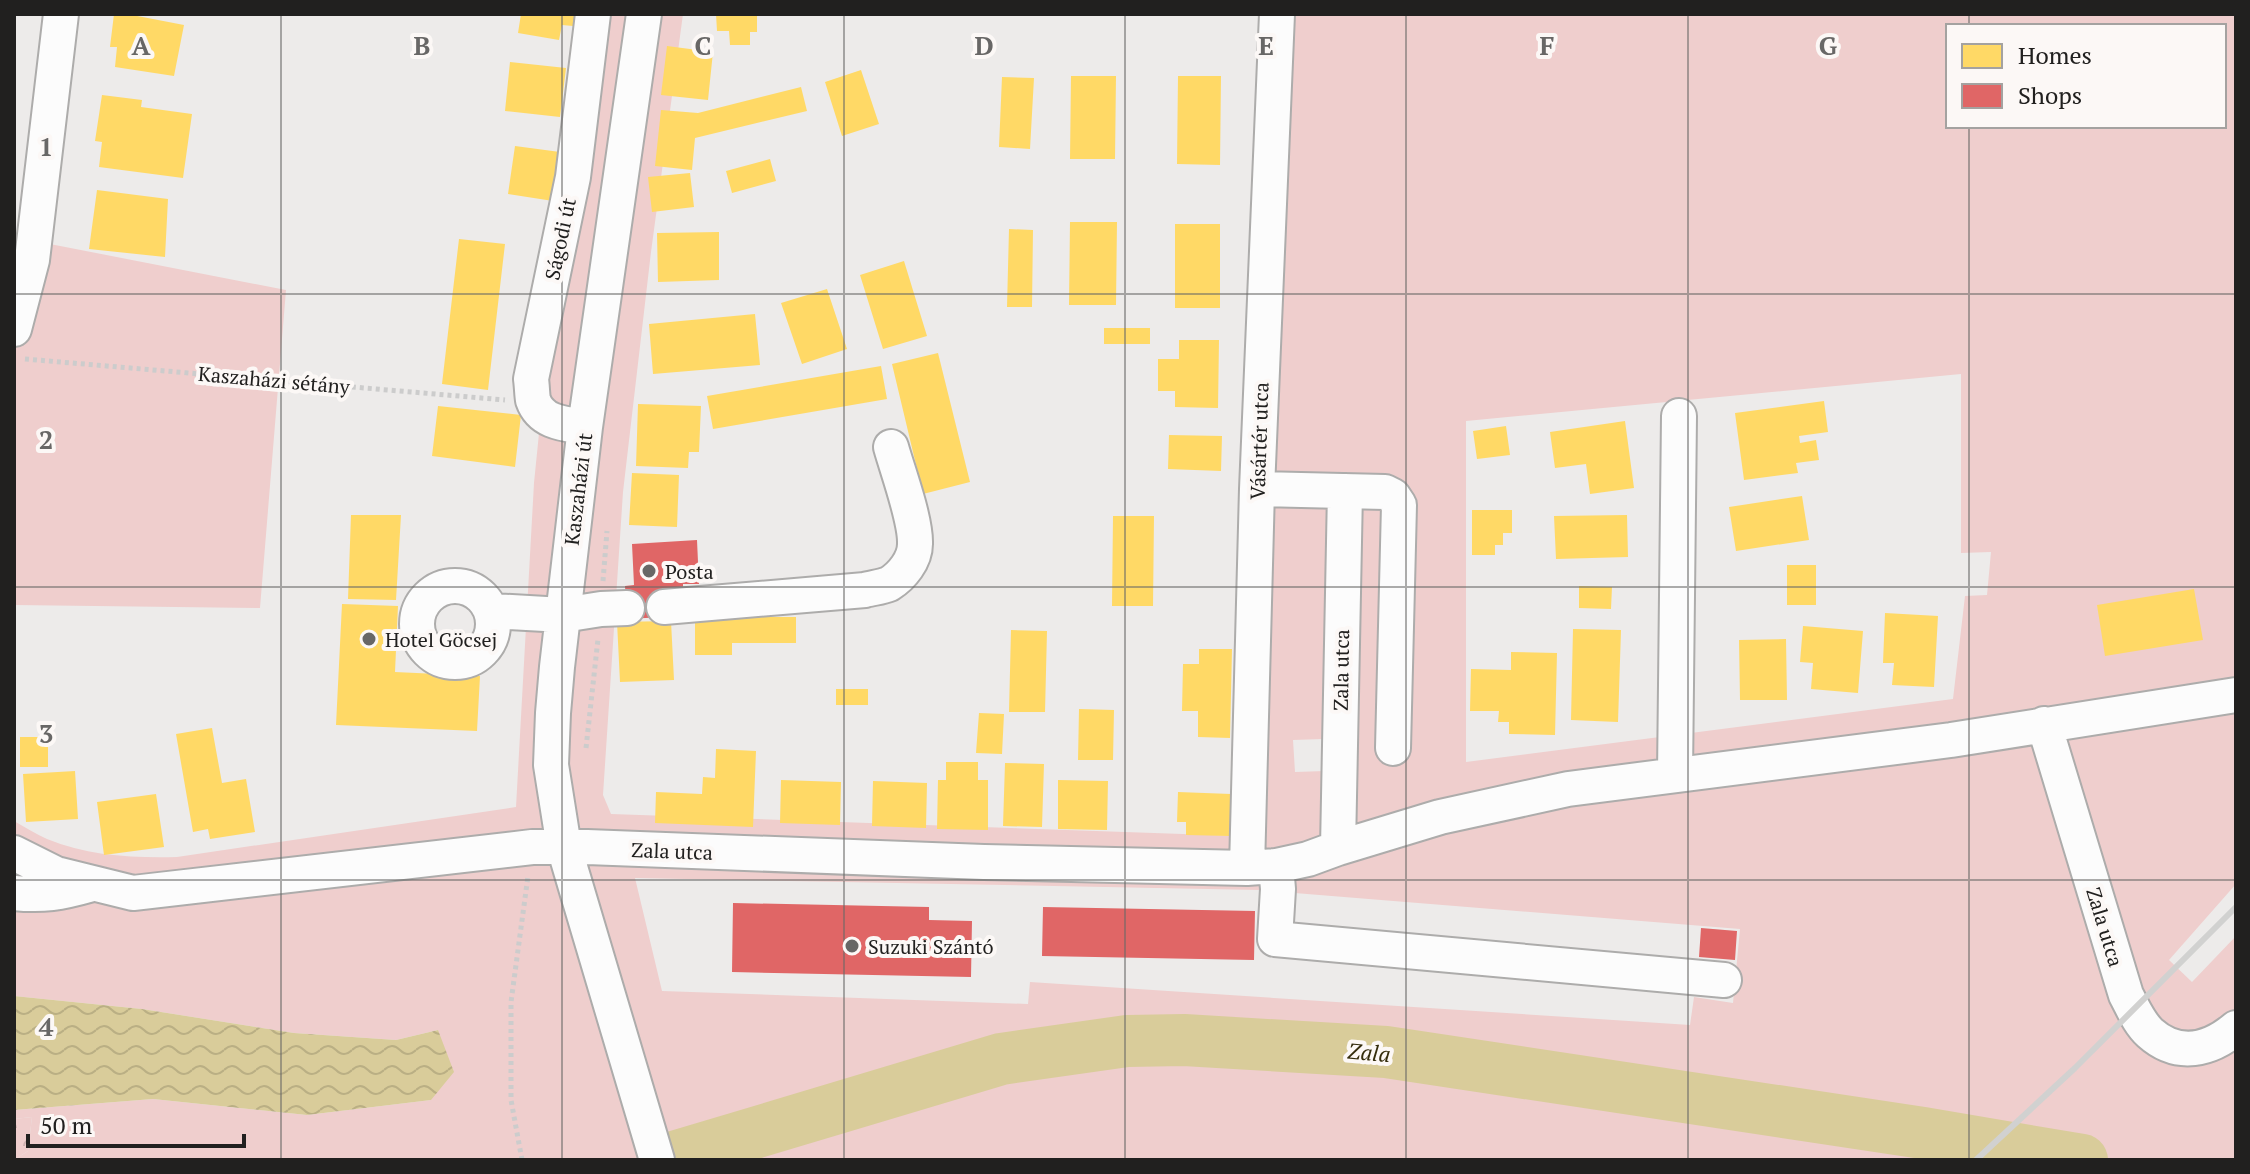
<svg xmlns="http://www.w3.org/2000/svg" width="2250" height="1174" font-family="'PT Serif',serif">
<defs>
<pattern id="forest-crowns" width="20" height="18" patternUnits="userSpaceOnUse" patternTransform="scale(2)"><rect width="20" height="18" fill="#efcecd"/><path d="M2 6a3 3 0 1 1 6 0M12 15a3 3 0 1 1 6 0" fill="none" stroke="#cdb1b0"/></pattern>
<pattern id="water-waves" width="16" height="10" patternUnits="userSpaceOnUse" patternTransform="scale(2)"><rect width="16" height="10" fill="#d9cc9a"/><path d="M0 5q4-4 8 0t8 0" fill="none" stroke="#baaf84"/></pattern>
</defs>
<rect width="100%" height="100%" fill="#edebea"/>
<path fill="#efcecd" fill-rule="evenodd" d="M 585,14 L 683,14 L 651,252 L 623,492 L 603,795 L 611,814 L 1241,836 L 1266,14 L 2236,14 L 2236,884 L 2169,960 L 2192,982 L 2236,936 L 2236,1160 L 14,1160 L 28,1151 L 32,1117 L 14,1119 L 14,1110 L 153,1099 L 307,1115 L 431,1100 L 438,1030 L 396,1040 L 294,1033 L 142,1009 L 14,996 L 14,821 C 25,827 36,834 47,839 C 88,856 133,858 177,857 L 516,807 L 534,483 L 559,235 ZM 1948,26 L 2224,26 L 2224,126 L 1948,126 ZM 1961,374 L 1961,553 L 1991,552 L 1987,595 L 1965,596 L 1953,699 L 1466,762 L 1466,421 ZM 1323,739 L 1325,771 L 1295,772 L 1293,740 ZM 635,878 L 1259,890 L 1740,929 L 1733,1003 L 1694,997 L 1690,1025 L 1030,982 L 1028,1004 L 662,991 Z
M 14,237 L 286,290 L 260,608 L 14,605 Z"/>
<path fill="url(#forest-crowns)" d="M 32,1117 L 28,1151 L 14,1160 L 14,1119 Z"/>
<path fill="url(#water-waves)" d="M 14,996 L 142,1009 L 294,1033 L 396,1040 L 438,1030 L 454,1072 L 431,1100 L 307,1115 L 153,1099 L 14,1110 Z"/>
<path fill="#ffd966" d="M 114,14 L 127,14 L 184,25 L 174,76 L 115,67 L 117,47 L 110,47 Z
M 521,14 L 575,14 L 573,26 L 562,25 L 559,40 L 518,33 Z
M 716,14 L 757,14 L 757,32 L 750,32 L 750,45 L 730,45 L 729,31 L 717,31 Z
M 667,46 L 713,52 L 708,100 L 661,95 Z
M 510,62 L 566,68 L 560,117 L 505,111 Z
M 861,70 L 879,124 L 842,136 L 825,82 Z
M 1071,76 L 1116,76 L 1115,159 L 1070,159 Z
M 1178,76 L 1221,76 L 1220,165 L 1177,164 Z
M 1002,77 L 1034,78 L 1030,149 L 999,147 Z
M 801,87 L 807,111 L 695,138 L 692,170 L 655,166 L 661,110 L 698,113 Z
M 102,95 L 142,100 L 141,107 L 192,114 L 183,178 L 99,167 L 102,142 L 95,141 Z
M 515,146 L 560,152 L 553,201 L 508,194 Z
M 770,159 L 776,181 L 732,193 L 726,171 Z
M 690,173 L 694,207 L 652,212 L 648,177 Z
M 97,190 L 168,199 L 165,257 L 89,249 Z
M 1070,222 L 1117,222 L 1116,305 L 1069,305 Z
M 1175,224 L 1220,224 L 1220,308 L 1175,308 Z
M 1009,229 L 1033,230 L 1032,307 L 1007,307 Z
M 719,232 L 719,280 L 658,282 L 657,233 Z
M 459,239 L 505,244 L 488,390 L 442,384 Z
M 904,261 L 927,336 L 883,349 L 860,275 Z
M 827,289 L 847,349 L 802,364 L 781,303 Z
M 755,314 L 760,365 L 653,374 L 649,324 Z
M 1104,328 L 1150,328 L 1150,344 L 1104,344 Z
M 1179,340 L 1219,340 L 1218,408 L 1175,407 L 1175,391 L 1158,391 L 1158,359 L 1179,359 Z
M 938,353 L 970,482 L 923,494 L 892,364 Z
M 881,366 L 887,399 L 713,429 L 707,396 Z
M 1824,401 L 1828,432 L 1799,436 L 1800,443 L 1816,440 L 1819,460 L 1796,463 L 1798,473 L 1744,480 L 1735,413 Z
M 638,404 L 701,406 L 699,452 L 689,452 L 688,468 L 636,466 Z
M 438,406 L 521,415 L 515,467 L 432,456 Z
M 1625,421 L 1634,488 L 1590,494 L 1586,464 L 1555,468 L 1550,432 Z
M 1506,426 L 1510,455 L 1477,459 L 1473,431 Z
M 1169,435 L 1222,436 L 1221,471 L 1168,469 Z
M 632,473 L 679,475 L 677,527 L 629,525 Z
M 1802,496 L 1809,540 L 1736,551 L 1729,507 Z
M 1472,510 L 1512,510 L 1512,533 L 1503,533 L 1503,545 L 1495,545 L 1495,555 L 1472,555 Z
M 351,515 L 401,515 L 396,600 L 348,599 Z
M 1627,515 L 1628,557 L 1556,559 L 1554,516 Z
M 1113,516 L 1154,516 L 1153,606 L 1112,606 Z
M 1787,565 L 1816,565 L 1816,605 L 1787,605 Z
M 1579,586 L 1612,587 L 1611,609 L 1579,608 Z
M 2194,589 L 2203,640 L 2105,656 L 2097,605 Z
M 342,604 L 398,606 L 395,672 L 480,676 L 477,731 L 336,725 Z
M 1885,613 L 1938,616 L 1934,687 L 1892,685 L 1894,663 L 1883,663 Z
M 695,617 L 796,617 L 796,643 L 732,643 L 732,655 L 695,655 Z
M 671,621 L 674,680 L 620,682 L 617,622 Z
M 1803,626 L 1863,631 L 1858,693 L 1811,689 L 1813,663 L 1800,662 Z
M 1573,629 L 1621,630 L 1618,722 L 1571,720 Z
M 1011,630 L 1047,631 L 1045,712 L 1009,712 Z
M 1786,639 L 1787,700 L 1740,700 L 1739,640 Z
M 1199,649 L 1232,649 L 1230,738 L 1198,737 L 1198,711 L 1182,711 L 1183,664 L 1199,664 Z
M 1511,652 L 1557,653 L 1555,735 L 1509,734 L 1509,722 L 1498,722 L 1499,711 L 1470,711 L 1471,669 L 1511,670 Z
M 836,689 L 868,689 L 868,705 L 836,705 Z
M 1079,709 L 1114,710 L 1113,760 L 1078,760 Z
M 979,713 L 1004,714 L 1002,754 L 976,753 Z
M 212,728 L 222,783 L 246,779 L 255,832 L 210,839 L 208,829 L 193,832 L 176,734 Z
M 20,737 L 48,737 L 48,767 L 20,767 Z
M 716,749 L 756,751 L 753,827 L 655,823 L 656,792 L 702,794 L 703,777 L 715,778 Z
M 946,762 L 978,762 L 978,780 L 988,780 L 988,830 L 937,829 L 938,780 L 946,780 Z
M 1005,763 L 1044,764 L 1042,827 L 1003,826 Z
M 75,771 L 78,819 L 26,822 L 23,774 Z
M 781,780 L 841,782 L 840,825 L 780,823 Z
M 1058,780 L 1108,781 L 1107,830 L 1058,829 Z
M 873,781 L 927,783 L 926,828 L 872,826 Z
M 1178,792 L 1231,794 L 1230,836 L 1186,835 L 1186,822 L 1177,822 Z
M 156,794 L 164,847 L 104,855 L 97,802 Z"/>
<path fill="#e06666" d="M 697,540 L 699,584 L 683,584 L 683,596 L 664,617 L 627,619 L 625,586 L 634,585 L 632,544 Z
M 733,903 L 929,907 L 929,920 L 972,921 L 971,977 L 732,972 Z
M 1043,907 L 1255,911 L 1254,960 L 1042,956 Z
M 1701,928 L 1737,931 L 1735,960 L 1699,957 Z"/>
<g fill="none" stroke-linecap="round" stroke-linejoin="round">
<path stroke="#d9cc9a" stroke-width="52" d="M 664,1160 L 1001,1059 L 1127,1041 L 1184,1040 L 1386,1052 L 1923,1133 L 2082,1160"/>
<defs>
<path id="minor" d="M 644,14 L 585,427 L 557,667 L 553,713 L 551,765 L 564,847 L 657,1160
M 14,329 L 32,260 L 61,14
M 585,427 C 565,424 541,423 533,400 C 532,394 532,386 531,379 L 573,177 L 593,14
M 1257,489 L 1385,492 L 1393,496 L 1399,505 L 1393,748
M417 624a38 38 0 1 1 76 0a38 38 0 1 1-76 0Z
M 664,607 L 865,590 C 872,588 882,587 889,584 C 902,576 915,560 915,544 C 916,520 898,472 891,447
M 492,611 L 563,615 L 601,609 L 627,608
M 2044,724 L 2126,995 C 2133,1008 2139,1023 2150,1033 C 2178,1058 2210,1050 2236,1028
M 1675,775 L 1679,416
M 1338,848 L 1345,491
M 14,853 L 56,874 L 133,893 L 532,847 L 587,847 L 984,862 L 1247,868 L 1276,866 L 1308,859 L 1338,848 L 1440,817 L 1568,789 L 1951,740 L 2236,695
M 1276,866 L 1278,889 L 1275,939 L 1724,980
M 1247,868 L 1257,489 L 1277,14
M 14,893 C 43,896 61,893 89,885"/>
</defs>
<use href="#minor" stroke="#adacab" stroke-width="38"/>
<path stroke="#ccc" stroke-width="5" stroke-dasharray="4 4" stroke-linecap="butt" d="M 25,359 L 505,400
M 603,581 L 607,531
M 586,748 L 598,639
M 522,1160 L 511,1100 L 511,1002 L 528,876"/>
<use href="#minor" stroke="#fcfcfc" stroke-width="34"/>
<path stroke="#d1d1d0" stroke-width="6" d="M 1976,1160 L 2075,1068 L 2236,907"/>
</g>
<path fill="none" stroke="#686766" stroke-width="2" stroke-opacity="0.55" d="M 281,14 L 281,1160M 562,14 L 562,1160M 844,14 L 844,1160M 1125,14 L 1125,1160M 1406,14 L 1406,1160M 1688,14 L 1688,1160M 1969,14 L 1969,26M 1969,126 L 1969,1160M 14,294 L 2236,294M 14,587 L 2236,587M 14,880 L 2236,880"/>
<g fill="#686766" stroke="#fcf8f6" stroke-width="3">
<circle cx="649" cy="571" r="8"/>
<circle cx="369" cy="639" r="8"/>
<circle cx="852" cy="946" r="8"/>
</g>
<g text-anchor="middle" dominant-baseline="central" stroke-width="8" stroke-linejoin="round" paint-order="stroke">
<g font-size="20" fill="#21201f" stroke="#fcf8f6">
<text transform="translate(560 239) rotate(-78)">Ságodi út</text>
<text transform="translate(274 380) rotate(5)">Kaszaházi sétány</text>
<text transform="translate(1259 441) rotate(-88)">Vásártér utca</text>
<text transform="translate(578 489) rotate(-83)">Kaszaházi út</text>
<text transform="translate(1341 670) rotate(-89)">Zala utca</text>
<text transform="translate(672 851) rotate(2)">Zala utca</text>
<text transform="translate(2105 927) rotate(73)">Zala utca</text>
</g>
<g font-size="20" fill="#21201f" stroke="#fcf8f6" text-anchor="start">
<text x="665" y="571">Posta</text>
<text x="385" y="639">Hotel Göcsej</text>
<text x="868" y="946">Suzuki Szántó</text>
</g>
<g font-size="22" font-style="italic" fill="#352d0d" stroke="#fcf8f6">
<text transform="translate(1369 1052) rotate(5)">Zala</text>
</g>
</g>
<g font-size="26" text-anchor="middle" font-weight="bold" fill="#686766" stroke="#fcf8f6" stroke-width="8" stroke-linejoin="round" paint-order="stroke">
<text x="141" y="55">A</text>
<text x="422" y="55">B</text>
<text x="703" y="55">C</text>
<text x="984" y="55">D</text>
<text x="1266" y="55">E</text>
<text x="1547" y="55">F</text>
<text x="1828" y="55">G</text>
<text x="46" y="156">1</text>
<text x="46" y="449">2</text>
<text x="46" y="743">3</text>
<text x="46" y="1036">4</text>
</g>
<rect width="2250" height="1174" fill="none" stroke="#21201f" stroke-width="32"/>
<rect x="1946" y="24" width="280" height="104" fill="#fcf8f6" stroke="#a4a2a0" stroke-width="2"/>
<rect x="1962" y="44" width="40" height="24" fill="#ffd966" stroke="#a4a2a0" stroke-width="2"/>
<text x="2018" y="64" font-size="24" fill="#21201f">Homes</text>
<rect x="1962" y="84" width="40" height="24" fill="#e06666" stroke="#a4a2a0" stroke-width="2"/>
<text x="2018" y="104" font-size="24" fill="#21201f">Shops</text>
<path d="M28 1134v12h216v-12" fill="none" stroke="#21201f" stroke-width="4"/>
<text x="40" y="1134" font-size="24" fill="#21201f" stroke="#fcf8f6" stroke-width="6" paint-order="stroke">50 m</text>
</svg>
